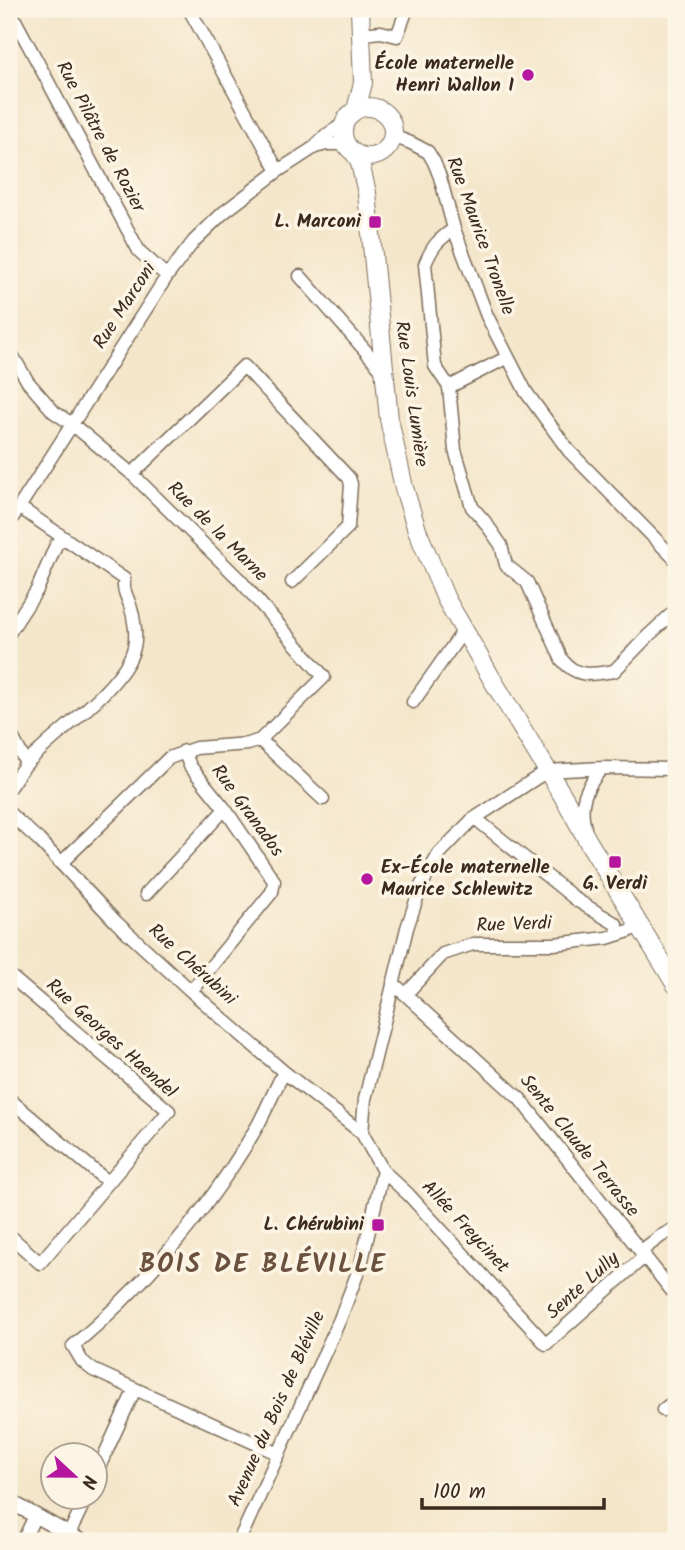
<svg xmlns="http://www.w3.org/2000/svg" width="685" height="1550" font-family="Kalam,sans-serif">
<rect width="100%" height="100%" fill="#fcf5e5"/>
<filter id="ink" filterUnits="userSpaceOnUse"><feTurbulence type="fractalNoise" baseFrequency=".0143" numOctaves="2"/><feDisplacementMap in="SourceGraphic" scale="14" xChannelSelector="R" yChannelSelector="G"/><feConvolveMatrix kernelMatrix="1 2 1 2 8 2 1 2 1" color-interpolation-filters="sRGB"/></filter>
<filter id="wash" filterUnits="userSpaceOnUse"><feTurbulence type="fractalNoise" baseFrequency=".00686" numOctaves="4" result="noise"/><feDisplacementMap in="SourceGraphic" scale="28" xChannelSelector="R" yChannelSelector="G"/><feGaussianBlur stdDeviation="1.57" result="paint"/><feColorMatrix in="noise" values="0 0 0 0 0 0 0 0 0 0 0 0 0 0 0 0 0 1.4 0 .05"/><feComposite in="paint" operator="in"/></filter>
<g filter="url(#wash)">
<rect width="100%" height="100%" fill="#f4e6ca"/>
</g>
<g filter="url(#ink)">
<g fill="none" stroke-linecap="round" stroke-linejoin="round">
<defs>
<path id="minor" d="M 9,9 L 139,251 L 167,276
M 189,9 L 278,171
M 361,34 L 381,32 L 397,36 L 407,9
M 393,136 L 411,143 L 428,152 L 434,162 L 440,177 L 454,229 L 487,316 L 526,392 L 569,451 L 676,560
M 315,147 L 327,144 L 346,144
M 454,229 C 438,240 433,245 425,264 L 435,366 L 449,387 L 455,450 L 472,507 L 485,522 L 501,545 L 506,565 L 527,582 L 562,660 C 578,679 592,674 614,671 L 648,636 L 676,610
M 300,276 L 384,372
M 9,350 L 28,382 L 54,412 L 72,424 L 132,474 L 239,579 L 324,677 L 260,740 L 248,744 L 196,748 L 169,758 L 61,863
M 449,387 L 508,357
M 132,474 L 244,366 L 349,478 L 351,484 L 348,527 L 292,582
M 9,523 L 167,276 L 194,241 L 223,213 L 278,171 L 315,147 L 325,136 L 345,123
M 9,633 L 37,590 L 56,545 L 63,537
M 413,702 L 464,630
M 9,731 L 26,763
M 260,740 L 323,799
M 184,751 L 190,766 L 225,809 L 274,881 L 272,892 L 191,991
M 9,788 C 15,779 21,769 28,762 C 55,733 126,685 134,647 C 137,635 134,617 130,605 C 126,594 123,591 124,579 L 19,507
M 9,813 L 39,840 L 116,922 L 191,991 L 284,1072 L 362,1133 L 383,1171 L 408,1194 L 546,1344 L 645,1256
M 481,823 L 578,901 L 616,924 L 619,934
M 585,828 C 578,803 586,787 602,768
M 146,894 L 225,809
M 9,975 L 169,1111 L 40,1263 L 9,1235
M 393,983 L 520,1099 L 676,1296
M 406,994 L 443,954 L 473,944 L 554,944 L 607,938 L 629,931 L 640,924
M 9,1099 L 108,1182
M 362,1133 L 365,1099 L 407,928 L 421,886 L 439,854 L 472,820 L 547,771 L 602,768 L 676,769
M 641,1251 L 661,1236 L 676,1228
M 663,1410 L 676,1400
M 279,1454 L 93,1370 L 82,1361 L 73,1346 C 146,1284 210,1208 258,1125 C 267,1108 275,1089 284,1072
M 94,1478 L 135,1389
M 69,1534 L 86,1498
M 23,1541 L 35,1516
M 239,1541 L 340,1319 L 361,1264 L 383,1171"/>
<path id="tertiary" d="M 9,1501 L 81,1541"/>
<path id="secondary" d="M343 132a25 25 0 1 1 50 0a25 25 0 1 1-50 0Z
M 356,110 L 363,83 L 360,9
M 355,154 L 360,163 L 367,193 L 389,419 L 404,488 L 417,530 L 446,599 L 464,630 L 493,681 L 566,801 L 589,843 L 676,985"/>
</defs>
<use href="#minor" stroke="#7c6c5a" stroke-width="15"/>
<use href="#tertiary" stroke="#7c6c5a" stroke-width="17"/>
<use href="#secondary" stroke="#7c6c5a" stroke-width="20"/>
<use href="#minor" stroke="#fff" stroke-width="12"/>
<use href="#tertiary" stroke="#fff" stroke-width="14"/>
<use href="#secondary" stroke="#fff" stroke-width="18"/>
</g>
</g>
<g fill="#b5179e" stroke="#fcf5e5" stroke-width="2.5">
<circle cx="528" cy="75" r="7"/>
<rect x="368" y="215" width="14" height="14" rx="3.5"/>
<rect x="608" y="855" width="14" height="14" rx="3.5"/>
<circle cx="367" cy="879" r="7"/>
<rect x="371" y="1218" width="14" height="14" rx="3.5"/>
</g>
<g text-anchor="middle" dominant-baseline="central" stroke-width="7" stroke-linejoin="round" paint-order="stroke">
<g font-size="19" font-weight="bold" fill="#3b2a1e" stroke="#fcf5e5" text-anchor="end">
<text x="514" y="64">École maternelle<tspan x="514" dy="22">Henri Wallon I</tspan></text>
<text x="361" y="222">L. Marconi</text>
<text x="381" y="868" text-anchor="start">Ex-École maternelle<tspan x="381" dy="22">Maurice Schlewitz</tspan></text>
<text x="615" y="884" text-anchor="middle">G. Verdi</text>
<text x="364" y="1225">L. Chérubini</text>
</g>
<g font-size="19" fill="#3b2a1e" stroke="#fcf5e5">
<text transform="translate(100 137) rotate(62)">Rue Pilâtre de Rozier</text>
<text transform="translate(480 236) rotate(70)">Rue Maurice Tronelle</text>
<text transform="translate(125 306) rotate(-57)">Rue Marconi</text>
<text transform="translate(411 394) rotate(82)">Rue Louis Lumière</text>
<text transform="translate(217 532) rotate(45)">Rue de la Marne</text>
<text transform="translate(247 811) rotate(54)">Rue Granados</text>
<text transform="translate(514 925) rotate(-2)">Rue Verdi</text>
<text transform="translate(192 965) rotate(42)">Rue Chérubini</text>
<text transform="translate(111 1039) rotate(42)">Rue Georges Haendel</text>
<text transform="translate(579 1146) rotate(51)">Sente Claude Terrasse</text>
<text transform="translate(465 1227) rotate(47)">Allée Freycinet</text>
<text transform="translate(583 1286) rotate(-42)">Sente Lully</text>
<text transform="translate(277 1409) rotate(-66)">Avenue du Bois de Bléville</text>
</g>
<g font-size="26" font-weight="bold" letter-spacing="2" fill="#6b523e" stroke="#fcf5e5">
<text x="263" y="1265">BOIS DE BLÉVILLE</text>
</g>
</g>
<rect width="685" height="1550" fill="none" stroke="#fcf5e5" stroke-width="35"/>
<g transform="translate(74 1476) rotate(112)"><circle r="33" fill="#fcf5e5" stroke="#afa495" stroke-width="2"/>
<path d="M0-5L12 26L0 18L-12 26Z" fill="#b5179e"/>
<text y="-10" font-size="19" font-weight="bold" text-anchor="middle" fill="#3b2a1e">N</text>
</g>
<path d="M422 1498v10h182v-10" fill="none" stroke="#3b2a1e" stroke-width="3.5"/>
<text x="433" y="1498" font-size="21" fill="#3b2a1e" stroke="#fcf5e5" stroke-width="5" paint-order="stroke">100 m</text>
</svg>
